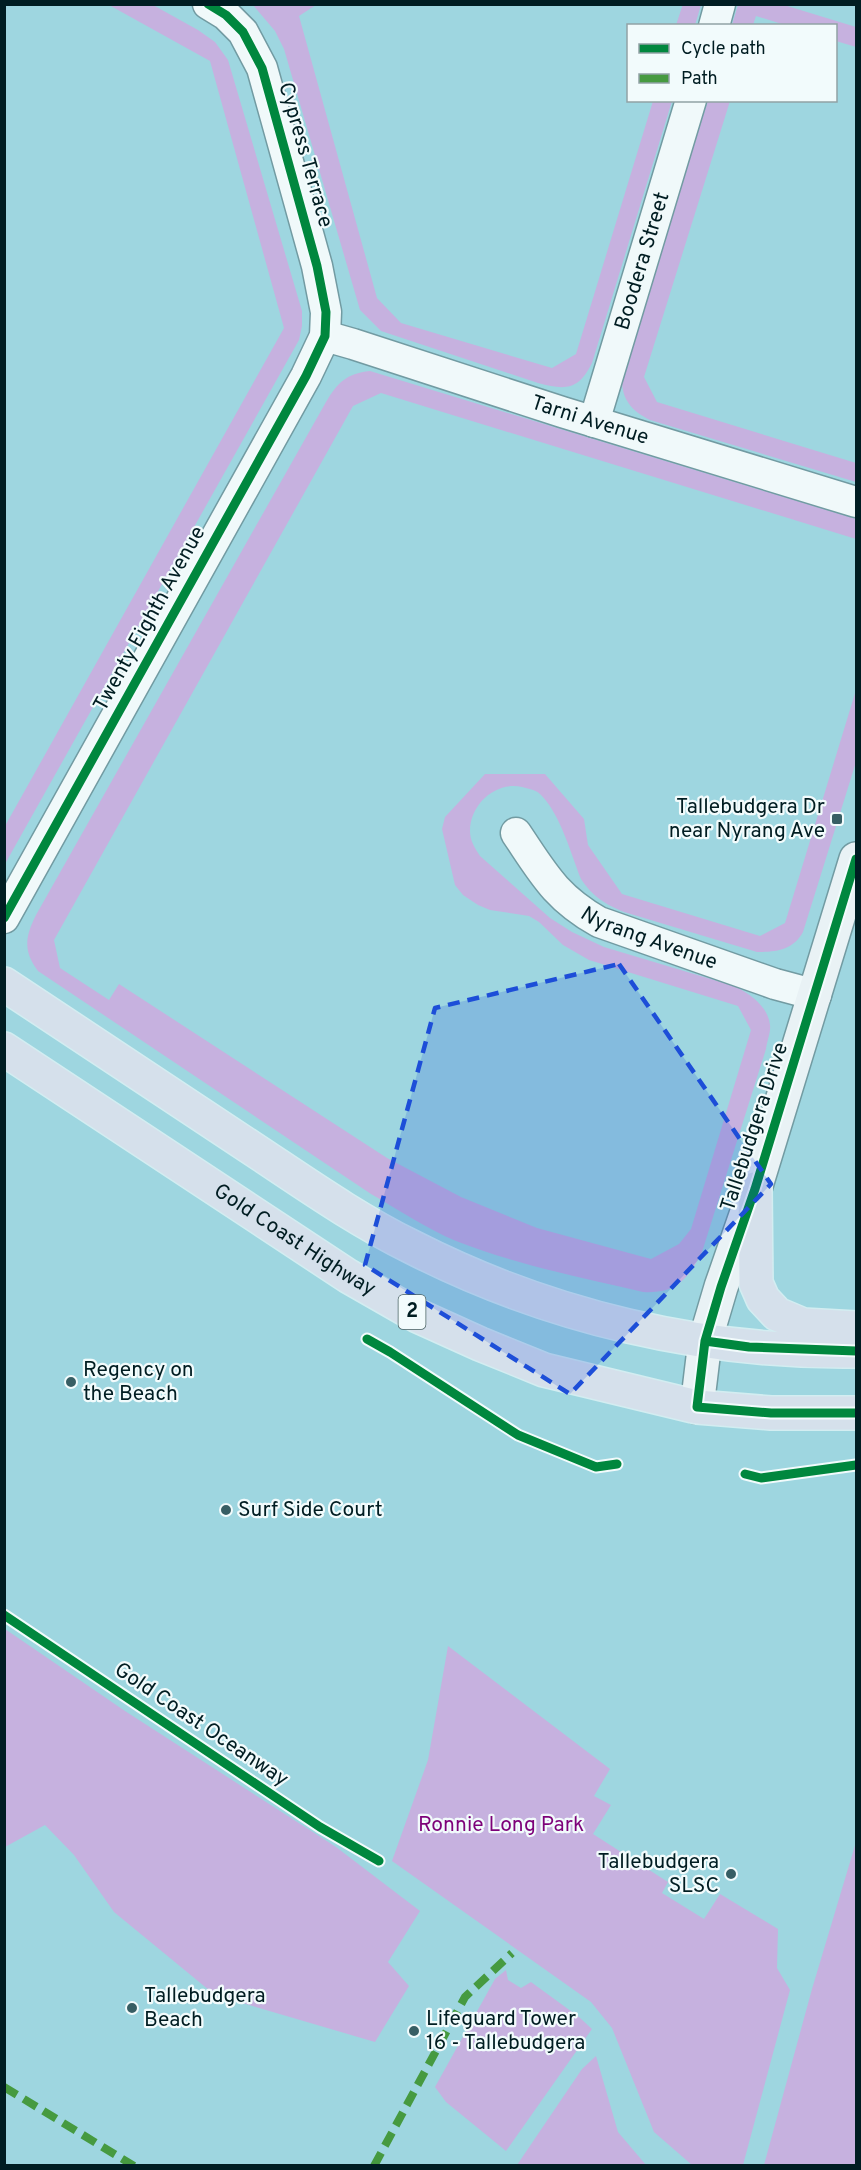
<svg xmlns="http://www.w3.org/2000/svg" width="861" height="2170" font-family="Overpass,sans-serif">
<rect width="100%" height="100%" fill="#9ed6e0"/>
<path fill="#c6b1df" d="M 683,4 L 701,5 L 695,25 L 676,25 Z
M 109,5 L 153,5 L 198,30 L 215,42 L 228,60 L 302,311 L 302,326 L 299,340 L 5,864 L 5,826 L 284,328 L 210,61 Z
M 253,5 L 316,5 L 299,16 L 377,298 L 401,323 L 552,368 L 576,354 L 653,101 L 672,101 L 592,363 C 578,391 565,390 538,383 L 381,331 L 360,310 L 284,49 L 275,31 Z
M 738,5 L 784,5 L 856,27 L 856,47 L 836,41 L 836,26 L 785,25 L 756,16 L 753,25 L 732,25 Z
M 708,101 L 730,101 L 644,377 L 657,402 L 856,463 L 856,482 L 650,420 C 630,410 621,398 622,376 L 662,243 Z
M 370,371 L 856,519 L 856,539 L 381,393 L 353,406 L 54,940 L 60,968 L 109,1000 L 119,984 L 387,1158 L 461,1197 L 537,1228 L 651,1259 L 679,1244 L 691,1229 L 751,1030 L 738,1006 L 589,960 L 563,945 L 539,922 L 529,916 L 490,910 L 478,905 L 463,895 L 455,885 L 442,829 L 445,817 L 485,774 L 545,774 L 584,819 L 588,845 L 622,894 L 760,936 L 785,923 L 856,690 L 856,762 L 803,932 C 793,950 777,952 757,952 L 624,912 C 605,904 593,897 581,879 C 571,854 561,816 542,796 C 537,790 530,789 522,787 C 496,781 470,804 470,831 C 470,841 475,848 480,856 L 550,918 L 572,932 L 604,947 L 734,986 C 749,993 768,1006 770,1025 C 771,1032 767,1041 766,1049 L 702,1252 C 688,1279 676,1294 643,1292 C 580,1277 517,1265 456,1241 C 427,1229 399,1210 371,1194 L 38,971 C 23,951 25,937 36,915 L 326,402 C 338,382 346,374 370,371 Z
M 5,1629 L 125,1711 L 336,1847 L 420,1911 L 388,1962 L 409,1986 L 375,2042 L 215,1995 L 114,1912 L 74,1855 L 45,1825 L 5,1847 Z
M 448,1646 L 610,1769 L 594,1796 L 611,1805 L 593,1834 L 668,1882 L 662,1893 L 704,1919 L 720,1894 L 778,1929 L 777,1968 L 790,1990 L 743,2165 L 692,2165 L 654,2132 L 612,2028 L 591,2002 L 392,1861 L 428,1760 Z
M 856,1842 L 856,2165 L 764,2165 L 812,1989 Z
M 506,1970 L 508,1980 L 521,1988 L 531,1982 L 579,2017 L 592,2029 L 506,2151 L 446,2102 L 435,2087 L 495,1979 Z
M 596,2056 L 618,2132 L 646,2165 L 517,2165 L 582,2069 Z"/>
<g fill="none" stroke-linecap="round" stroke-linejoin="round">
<defs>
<g id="street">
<path d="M 714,26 L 720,4"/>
<path id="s1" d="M 325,336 L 353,344 L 562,412 L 856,502"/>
<path id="s2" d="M 594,422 L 691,100"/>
<path id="s3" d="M 516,833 C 543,873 555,897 599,922 L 775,984 L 816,995"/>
<path d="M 4,918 L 306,376 L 325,336 L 326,312 L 317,266 L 262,68 L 243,32 L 226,15 L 208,4"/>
</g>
<path id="secondary" d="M 697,1407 L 705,1341 L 721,1287 L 755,1189 L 856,859"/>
<g id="highway">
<path d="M 4,984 C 86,1039 168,1093 250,1147 C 303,1182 355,1219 412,1247 C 549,1317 703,1353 856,1351"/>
<path id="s4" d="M 4,1049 L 348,1276 L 418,1316 L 480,1344 L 544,1370 L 697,1407 L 771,1413 L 856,1413"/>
<path d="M 755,1189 L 756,1283 L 763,1299 L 777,1314 L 803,1325 L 856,1328"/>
</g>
</defs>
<use href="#street" stroke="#729ba2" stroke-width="33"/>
<use href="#secondary" stroke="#729ba2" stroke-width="36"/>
<use href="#highway" stroke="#d3edf1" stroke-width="36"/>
<use href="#street" stroke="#f0f9fa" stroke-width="30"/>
<use href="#secondary" stroke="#e9f2f5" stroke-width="33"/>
<use href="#highway" stroke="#d5e0eb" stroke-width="33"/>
<path stroke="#469a40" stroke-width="8" stroke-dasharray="15 8" stroke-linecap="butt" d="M 4,2087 L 134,2166
M 374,2166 L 465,1997 L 512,1953"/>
<defs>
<path id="cycleway" d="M 856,859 L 755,1189 L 721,1287 L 705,1341 L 697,1407 L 771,1413 L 856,1413
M 4,918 L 306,376 L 325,336 L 326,312 L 317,266 L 262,68 L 243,32 L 226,15 L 208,4
M 367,1339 L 390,1352 L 518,1435 L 596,1467 L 617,1464
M 705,1341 L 749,1347 L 856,1351
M 745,1474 L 761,1478 L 856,1465
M 4,1615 L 320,1827 L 379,1861"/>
</defs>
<use href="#cycleway" stroke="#f2fbfc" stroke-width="13"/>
<use href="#cycleway" stroke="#00873e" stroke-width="9"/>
</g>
<path fill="#1d4ed8" fill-opacity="0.2" stroke="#1d4ed8" stroke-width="4.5" stroke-dasharray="12 8" stroke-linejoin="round" d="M 619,964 L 771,1184 L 570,1394 L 365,1265 L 435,1008 Z"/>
<g fill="#375e64" stroke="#f2fbfc" stroke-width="2">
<rect x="831" y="813" width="12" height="12" rx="3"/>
<circle cx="71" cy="1382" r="6"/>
<circle cx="226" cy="1510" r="6"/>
<circle cx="731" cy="1874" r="6"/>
<circle cx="132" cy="2008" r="6"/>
<circle cx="414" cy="2031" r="6"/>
</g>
<g text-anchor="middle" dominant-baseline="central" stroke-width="4.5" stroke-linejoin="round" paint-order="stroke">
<rect fill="#f2fbfc" stroke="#496063" stroke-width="1.5" x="398.5" y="1295" width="27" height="34" rx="4.5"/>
<g font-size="20" font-weight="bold" fill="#001d22">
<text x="412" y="1312">2</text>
</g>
<g font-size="21" fill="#001d22" stroke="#f2fbfc">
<text transform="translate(305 155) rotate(74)">Cypress Terrace</text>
<text stroke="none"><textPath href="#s2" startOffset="168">Boodera Street</textPath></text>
<text stroke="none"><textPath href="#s1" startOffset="278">Tarni Avenue</textPath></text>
<text transform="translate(150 619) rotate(-61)">Twenty Eighth Avenue</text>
<text stroke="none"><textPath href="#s3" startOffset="176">Nyrang Avenue</textPath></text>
<text transform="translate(755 1127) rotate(-72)">Tallebudgera Drive</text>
<text stroke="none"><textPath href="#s4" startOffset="348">Gold Coast Highway</textPath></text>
<text transform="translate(201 1725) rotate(34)">Gold Coast Oceanway</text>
</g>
<g font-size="21" fill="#001d22" stroke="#f2fbfc" text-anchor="start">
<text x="825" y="807" text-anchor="end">Tallebudgera Dr<tspan x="825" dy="24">near Nyrang Ave</tspan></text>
<text x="83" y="1370">Regency on<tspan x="83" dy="24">the Beach</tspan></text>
<text x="238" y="1510">Surf Side Court</text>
<text x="719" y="1862" text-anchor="end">Tallebudgera<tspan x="719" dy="24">SLSC</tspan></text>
<text x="144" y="1996">Tallebudgera<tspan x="144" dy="24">Beach</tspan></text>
<text x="426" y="2019">Lifeguard Tower<tspan x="426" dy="24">16 - Tallebudgera</tspan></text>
</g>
<g font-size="21" fill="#7d0279" stroke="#f2fbfc">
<text x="501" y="1825">Ronnie Long Park</text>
</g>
</g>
<rect width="861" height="2170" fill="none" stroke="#001d22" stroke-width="12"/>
<rect x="627" y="24" width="210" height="78" fill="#f2fbfc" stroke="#91a2a5" stroke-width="1.5"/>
<rect x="639" y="44" width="30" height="9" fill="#00873e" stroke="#91a2a5" stroke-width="1.5"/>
<text x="681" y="54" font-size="18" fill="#001d22">Cycle path</text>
<rect x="639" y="74" width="30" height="9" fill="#469a40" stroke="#91a2a5" stroke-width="1.5"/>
<text x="681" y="84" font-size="18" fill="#001d22">Path</text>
</svg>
